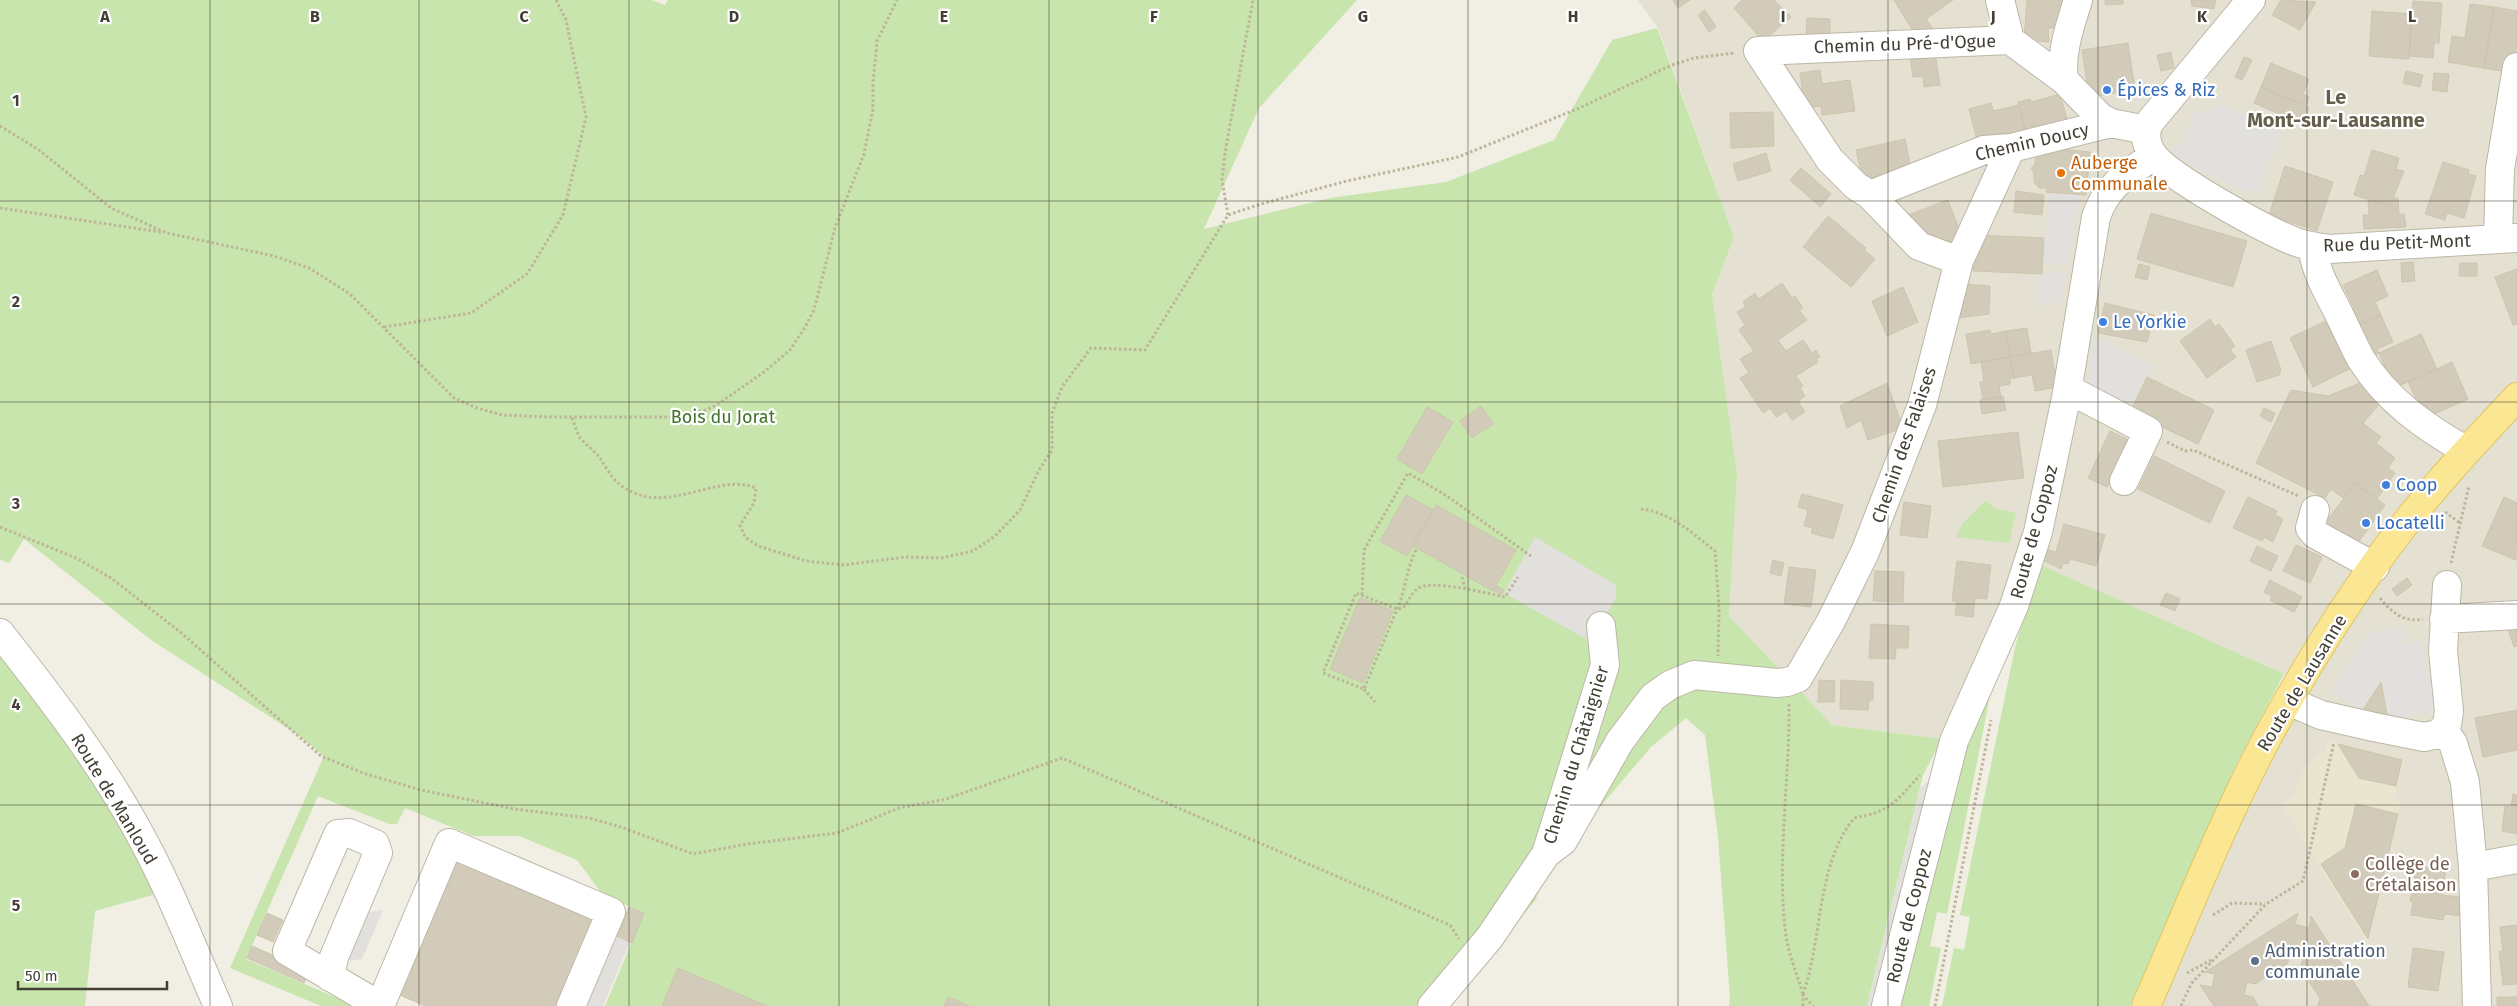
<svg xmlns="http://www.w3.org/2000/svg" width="2517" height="1006" font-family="'Fira Sans',sans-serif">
<rect width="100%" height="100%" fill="#f1efe4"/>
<path fill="#e5e1d2" d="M 1638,0 L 2517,0 L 2517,1006 L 2146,1006 L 2299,681 L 2029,560 L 1942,739 L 1832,725 L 1729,616 L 1737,474 L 1712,295 L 1734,237 L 1658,28 Z"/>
<path fill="#eae5ce" d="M 2327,740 L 2404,760 L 2394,800 L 2401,801 L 2368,945 L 2282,804 L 2293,797 L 2305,767 L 2325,751 Z"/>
<path fill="#c7e5ad" d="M 0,0 L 651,0 L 665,5 L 668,0 L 1357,0 L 1259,108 L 1204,229 L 1330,198 L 1446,182 L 1554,140 L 1612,40 L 1657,28 L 1734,237 L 1712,295 L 1737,474 L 1729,616 L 1832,725 L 1942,739 L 1923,775 L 1867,1006 L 1729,1006 L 1730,998 L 1718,837 L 1705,735 L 1686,718 L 1651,747 L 1550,866 L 1535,901 L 1445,1006 L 605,1006 L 644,913 L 603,895 L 577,860 L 519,836 L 473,836 L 405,808 L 397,824 L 389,824 L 318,796 L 246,959 L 356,1006 L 321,1006 L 230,968 L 324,756 L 298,735 L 151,640 L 24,539 L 9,563 L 0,560 Z
M 1985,501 L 1997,509 L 2016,513 L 2009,543 L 1956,537 L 1962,524 Z
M 2041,565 L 2284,674 L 2237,763 L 2130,1006 L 1942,1006 L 1954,948 L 1964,950 L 1970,917 L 1960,915 L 2016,643 Z
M 0,633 L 167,891 L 95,911 L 85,1006 L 0,1006 Z
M 1992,686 L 1947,914 L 1937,912 L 1930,946 L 1941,948 L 1929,1006 L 1892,1006 L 1949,788 Z"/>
<path fill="#e2e0dc" d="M 2222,104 L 2281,131 L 2256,195 L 2196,169 L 2171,151 L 2182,144 L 2193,115 Z
M 2049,192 L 2080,195 L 2069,265 L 2057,262 L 2042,268 Z
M 2055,270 L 2067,272 L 2061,304 L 2051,302 L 2037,305 L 2040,276 Z
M 2093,338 L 2152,365 L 2130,410 L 2087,388 Z
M 1535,537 L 1616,585 L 1616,598 L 1590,641 L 1504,593 Z
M 2402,626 L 2406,644 L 2422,641 L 2436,710 L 2401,719 L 2363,710 L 2331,693 L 2368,633 Z
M 1930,780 L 1886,1006 L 1867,1006 L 1920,788 Z
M 383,910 L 362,959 L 347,961 L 368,912 Z
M 617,936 L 630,942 L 603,1006 L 587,1006 Z"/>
<path fill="#d3cbba" stroke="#cdc4ad" d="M 1673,0 L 1690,0 L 1678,8 Z
M 1742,0 L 1774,0 L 1791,17 L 1763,41 L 1734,8 Z
M 1894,0 L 1953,0 L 1926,19 L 1933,29 L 1918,39 Z
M 2027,0 L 2066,0 L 2065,28 L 2048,28 L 2049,42 L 2024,40 Z
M 2105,0 L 2123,0 L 2123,4 L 2105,5 Z
M 2191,0 L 2216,0 L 2214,9 L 2192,6 Z
M 2281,0 L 2316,2 L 2300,30 L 2272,15 Z
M 2413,1 L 2442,3 L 2439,43 L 2434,43 L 2433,58 L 2409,56 Z
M 2470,4 L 2494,7 L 2484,68 L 2448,62 L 2452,36 L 2465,38 Z
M 2494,7 L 2517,11 L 2517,43 L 2512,73 L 2484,68 Z
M 1705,10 L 1716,27 L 1709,32 L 1698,15 Z
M 2372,11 L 2412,14 L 2409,59 L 2369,56 Z
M 1807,18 L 1830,19 L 1830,42 L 1806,41 Z
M 2128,43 L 2135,90 L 2089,97 L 2082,50 Z
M 2171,52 L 2174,68 L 2161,71 L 2157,55 Z
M 1935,53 L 1940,85 L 1924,87 L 1923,76 L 1913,77 L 1910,56 Z
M 2244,57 L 2252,60 L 2242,80 L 2235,77 Z
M 2271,63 L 2309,79 L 2303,94 L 2309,97 L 2306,106 L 2261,87 Z
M 1820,70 L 1822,84 L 1850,80 L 1855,111 L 1822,115 L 1821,106 L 1805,108 L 1800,73 Z
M 2406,71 L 2423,75 L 2420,87 L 2403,83 Z
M 2434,73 L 2449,74 L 2447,92 L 2432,90 Z
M 2261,87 L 2309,108 L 2302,124 L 2254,103 Z
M 2060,94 L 2069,126 L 2027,137 L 2018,102 L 2030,99 L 2031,102 Z
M 1991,103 L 1993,111 L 2019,105 L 2027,137 L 1979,147 L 1969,109 Z
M 1773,112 L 1774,146 L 1731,148 L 1730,113 Z
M 1905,139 L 1911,168 L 1863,180 L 1856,150 Z
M 2050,148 L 2090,152 L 2086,195 L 2046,192 L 2047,188 L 2039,188 L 2034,182 L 2034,173 L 2031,168 L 2035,164 L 2036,156 Z
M 2372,150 L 2399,158 L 2396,169 L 2404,171 L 2390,206 L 2354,195 L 2360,175 L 2364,176 Z
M 1766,153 L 1771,171 L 1738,181 L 1733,164 Z
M 2443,162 L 2469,170 L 2468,174 L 2476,176 L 2464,218 L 2447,213 L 2445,220 L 2425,214 Z
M 2285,166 L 2333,182 L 2317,231 L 2269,215 Z
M 1801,168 L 1831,194 L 1820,207 L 1790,180 Z
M 2016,191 L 2044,195 L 2042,215 L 2014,212 Z
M 2393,198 L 2398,198 L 2399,214 L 2404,214 L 2406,227 L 2364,229 L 2363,215 L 2369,215 L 2368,199 L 2390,206 Z
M 1948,200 L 1962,237 L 1937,246 L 1908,215 Z
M 2151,213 L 2247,241 L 2233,287 L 2137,259 Z
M 1828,216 L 1866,248 L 1864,250 L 1875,259 L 1851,287 L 1803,247 Z
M 1975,235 L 2044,238 L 2042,274 L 1973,271 Z
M 2413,262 L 2415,281 L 2402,282 L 2401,263 Z
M 2460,263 L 2477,263 L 2477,276 L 2459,276 Z
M 2139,264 L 2150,267 L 2147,280 L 2135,277 Z
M 2517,269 L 2517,324 L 2513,325 L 2495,277 Z
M 2377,270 L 2388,296 L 2375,302 L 2381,315 L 2351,329 L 2344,312 L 2354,308 L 2343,285 Z
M 1782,283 L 1792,298 L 1795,296 L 1803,308 L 1799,310 L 1807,320 L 1778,340 L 1786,351 L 1803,340 L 1812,353 L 1816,350 L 1820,357 L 1816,359 L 1818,362 L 1796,376 L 1803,386 L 1800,388 L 1805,396 L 1798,401 L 1805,412 L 1792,420 L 1786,411 L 1776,417 L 1770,408 L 1763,413 L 1740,378 L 1749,373 L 1740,359 L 1754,351 L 1739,330 L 1745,325 L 1737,312 L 1746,307 L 1743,302 L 1755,293 L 1759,299 Z
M 1959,284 L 1990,286 L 1989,314 L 1957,318 Z
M 1903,287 L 1918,322 L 1887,336 L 1872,301 Z
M 2105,303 L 2154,315 L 2147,342 L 2098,333 Z
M 2381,315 L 2393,342 L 2377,349 L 2379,353 L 2366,360 L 2351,329 Z
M 2332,318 L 2355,366 L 2313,387 L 2290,338 Z
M 2210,319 L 2215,327 L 2219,324 L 2235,346 L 2230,350 L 2236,357 L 2207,378 L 2180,341 Z
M 2027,328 L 2031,353 L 2010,357 L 2006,331 Z
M 1990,330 L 1991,334 L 2006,331 L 2010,357 L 1971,364 L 1966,334 Z
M 2421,334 L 2437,369 L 2394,388 L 2379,353 Z
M 2271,341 L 2281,370 L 2279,375 L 2257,382 L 2246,350 Z
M 2051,350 L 2057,387 L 2035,391 L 2032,375 L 2014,378 L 2010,357 Z
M 2010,357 L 2014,378 L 2010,379 L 2010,384 L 1999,386 L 2001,397 L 1983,400 L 1980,382 L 1984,381 L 1981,362 Z
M 2452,362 L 2468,399 L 2425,418 L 2408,382 Z
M 2147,377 L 2214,410 L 2198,444 L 2130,412 Z
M 1887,383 L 1903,428 L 1868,440 L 1861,420 L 1847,428 L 1840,406 Z
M 2360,383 L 2381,402 L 2363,423 L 2381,437 L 2376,443 L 2395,458 L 2388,468 L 2395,473 L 2377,499 L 2355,483 L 2343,498 L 2331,489 L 2325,498 L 2256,463 L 2291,390 L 2328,396 Z
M 2003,396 L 2006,410 L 1982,414 L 1980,400 Z
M 1481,406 L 1493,424 L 1472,438 L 1460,421 Z
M 1427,407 L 1453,422 L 1422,474 L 1397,459 Z
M 2264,408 L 2275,413 L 2271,422 L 2260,416 Z
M 2110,431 L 2129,440 L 2107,487 L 2088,478 Z
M 2018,432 L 2024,478 L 1943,487 L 1938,441 Z
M 2154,456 L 2225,491 L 2210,523 L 2138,489 Z
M 2355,483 L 2385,505 L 2352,551 L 2321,529 Z
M 1802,494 L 1843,505 L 1833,539 L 1811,533 L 1813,528 L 1804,526 L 1808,510 L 1798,507 Z
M 1406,495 L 1433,510 L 1407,556 L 1380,541 Z
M 2248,497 L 2277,511 L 2275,515 L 2283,519 L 2273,542 L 2264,537 L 2262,541 L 2233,528 Z
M 2504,497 L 2517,503 L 2516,560 L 2482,546 Z
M 1904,502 L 1931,506 L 1927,538 L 1900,535 Z
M 1436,505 L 1516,550 L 1493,591 L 1413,546 Z
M 2064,524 L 2105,535 L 2096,566 L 2070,559 L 2068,564 L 2063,563 L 2061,569 L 2043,560 L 2046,549 L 2056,552 Z
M 2296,545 L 2322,557 L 2310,583 L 2283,571 Z
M 2257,546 L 2278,556 L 2271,571 L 2250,561 Z
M 1773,560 L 1784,563 L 1781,576 L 1770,573 Z
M 1957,561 L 1991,565 L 1987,599 L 1975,598 L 1973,617 L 1955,615 L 1957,601 L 1952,601 Z
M 1789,567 L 1816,570 L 1811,607 L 1784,604 Z
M 1875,571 L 1904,572 L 1903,602 L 1873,601 Z
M 2407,578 L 2412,585 L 2397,596 L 2392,589 Z
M 2270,580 L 2302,597 L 2294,612 L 2270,600 L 2272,596 L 2264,592 Z
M 1496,586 L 1504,590 L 1501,595 L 1493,590 Z
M 2166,593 L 2180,599 L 2175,611 L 2160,605 Z
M 1360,598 L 1393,611 L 1363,683 L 1330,669 Z
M 1871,624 L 1909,626 L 1908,648 L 1896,648 L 1895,659 L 1869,658 Z
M 2517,626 L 2517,646 L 2514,647 L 2508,629 Z
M 1819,680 L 1835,681 L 1834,702 L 1818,702 Z
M 1841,680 L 1873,682 L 1873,700 L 1869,700 L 1868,710 L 1840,709 Z
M 2381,682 L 2387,715 L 2363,710 Z
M 2517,710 L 2517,750 L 2483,757 L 2475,718 Z
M 2338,744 L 2402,760 L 2396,786 L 2359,778 Z
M 2513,794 L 2517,795 L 2517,834 L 2502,831 L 2505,806 L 2511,807 Z
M 2356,804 L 2398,814 L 2368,939 L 2321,864 L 2345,848 Z
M 449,857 L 595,920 L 558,1006 L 425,1006 L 391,991 Z
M 2417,866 L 2446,870 L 2441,895 L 2459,897 L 2460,916 L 2445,914 L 2443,920 L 2411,915 L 2413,901 L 2410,901 Z
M 629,907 L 644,913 L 632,943 L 617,936 Z
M 267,913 L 283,920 L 273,942 L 257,935 Z
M 2298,913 L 2295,924 L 2309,928 L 2311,916 L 2369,1006 L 2318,1006 L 2320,998 L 2300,968 L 2303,959 L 2290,956 L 2287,964 L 2255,984 L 2247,982 L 2244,995 L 2253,997 L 2258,1006 L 2214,1006 L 2200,985 L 2212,987 L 2215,974 L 2205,972 Z
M 2517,925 L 2517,984 L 2503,985 L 2499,951 L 2503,951 L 2500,927 Z
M 252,946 L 309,971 L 304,983 L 247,958 Z
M 2413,948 L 2444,952 L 2438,991 L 2408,987 Z
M 678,968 L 767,1006 L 662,1006 Z
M 948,997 L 969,1006 L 944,1006 Z
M 2497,997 L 2517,997 L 2517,1006 L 2497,1006 Z"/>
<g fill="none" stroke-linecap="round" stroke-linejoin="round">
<defs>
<path id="minor" d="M 2000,0 L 2010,40
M 2251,0 L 2149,123 C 2144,134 2146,145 2153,155 C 2170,178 2267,231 2296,242 C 2307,246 2318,247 2329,249 L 2517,238
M 1758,51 L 2010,40 L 2064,80 L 2100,117 L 2111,123 L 2146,130
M 1758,51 L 1830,160 L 1856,186 L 1870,195 L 1919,246 L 1959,261
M 2064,80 C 2060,53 2070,26 2078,0
M 1870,195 L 1984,150 L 2011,148 L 2111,123
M 2498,239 L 2500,169 L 2517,67
M 2312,246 C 2315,270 2326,289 2337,310 C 2345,326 2352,343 2361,359 C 2386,400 2426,428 2467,451
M 2068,389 L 2148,431 L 2124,481
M 2315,510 L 2310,528 L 2315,534 L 2375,567
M 2444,619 L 2517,615
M 0,633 C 49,695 99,760 137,829 C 169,886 192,947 218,1006
M 2288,701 L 2321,715 L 2374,727 L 2424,737 L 2438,734 L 2447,725 L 2449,711 L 2443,651 L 2447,585
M 2443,730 L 2453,743 L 2465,782 L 2473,867 L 2477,1006
M 1546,854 L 1563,841 L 1620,741 L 1653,697 L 1670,685 L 1694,675 L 1777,683 L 1787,682 L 1798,678 L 1831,621 L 1865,552 L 1922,405 L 1959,261 L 2011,148
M 2473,867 L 2517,859
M 330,977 L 334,957 L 378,853 L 375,844 L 349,833 L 338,834 L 287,951 L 380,1006
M 380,1006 L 449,843 L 611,912 L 571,1006
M 1432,1006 L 1490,937 L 1546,854 L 1605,665 L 1601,626
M 1886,1006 L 1954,741 L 2014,606 L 2038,532 L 2066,398 L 2096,217 C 2107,185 2127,174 2153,156"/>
<path id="major" d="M 2146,1006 C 2187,913 2224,817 2273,727 C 2321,640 2377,553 2443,478 C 2467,450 2492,424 2517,397"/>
</defs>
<use href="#minor" stroke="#bcb7a7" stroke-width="30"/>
<use href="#major" stroke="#e0c564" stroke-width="30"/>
<path stroke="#beb499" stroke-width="3" stroke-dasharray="2.5 2.5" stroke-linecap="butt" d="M 0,126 L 39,150 L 111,208 L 167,233 L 274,256 L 309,268 L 350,294 L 454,398 L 477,408 L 502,415 L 550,417 L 670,417 L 706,410 L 718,404 L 764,372 L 790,350 L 804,329 L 814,310 L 835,228 L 864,154 L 873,109 L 873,83 L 877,41 L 897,0
M 0,208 L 161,232
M 1228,215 L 1222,180 L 1226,147 L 1253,0
M 384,327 L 471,313 L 527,274 L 563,215 L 586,117 L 566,20 L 556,0
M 572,418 C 574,423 576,430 579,436 C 584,444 594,450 600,458 C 605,466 611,477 618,483 C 663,521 715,471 756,488 L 754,503 L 740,525 L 745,537 L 758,546 L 806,561 L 843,565 L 906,557 L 941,558 L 973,551 L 995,536 L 1020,510 L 1039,470 L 1052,450 L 1052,413 L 1062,387 L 1091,348 L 1145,350 L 1228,215 L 1261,204 L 1347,181 L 1458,157 L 1577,109 L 1672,65 L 1694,58 L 1735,53
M 2167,442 L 2185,451 L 2193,450 L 2299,496
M 1641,509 C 1670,512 1692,533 1715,551 L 1719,608 L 1718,656
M 2445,512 L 2460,523
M 0,527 L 76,558 L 111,578 L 179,631 L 321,756 L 363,773 L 421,790 L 514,809 L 589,818 L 621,827 L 693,854 L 747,844 L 837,833 L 899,808 L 946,799 L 1062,758 L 1450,925 L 1459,939
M 1416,550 C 1406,569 1406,590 1397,609 L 1364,689 L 1323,673 L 1356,593 L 1397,609 L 1403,608 C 1408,602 1411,594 1417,589 C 1429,578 1489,594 1505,597 L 1518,577
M 2451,563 L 2469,486
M 1462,577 L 1465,589
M 1362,595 L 1364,550 L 1408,473 L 1447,496 L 1531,556
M 2380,598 C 2391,612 2404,623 2423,619
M 1364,689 L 1375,702
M 1789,704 C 1790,781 1776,859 1786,936 C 1789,956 1798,976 1803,995
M 2213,915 L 2232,903 L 2265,904
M 2187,973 L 2213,959
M 1803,994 C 1823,937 1816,866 1854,818 C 1891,812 1896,801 1920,775
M 1803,1006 L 1803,995 L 1813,1006
M 1935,1006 L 1991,720
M 2181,1006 L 2191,984 L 2266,904 L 2303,881 L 2334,742"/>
<use href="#minor" stroke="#fff" stroke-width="28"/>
<use href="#major" stroke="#fbe793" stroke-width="28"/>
</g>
<path fill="none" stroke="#433f34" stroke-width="1" stroke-opacity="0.55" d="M 210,0 L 210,1006M 419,0 L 419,1006M 629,0 L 629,1006M 839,0 L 839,1006M 1049,0 L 1049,1006M 1258,0 L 1258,1006M 1468,0 L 1468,1006M 1678,0 L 1678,1006M 1888,0 L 1888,1006M 2098,0 L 2098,1006M 2307,0 L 2307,1006M 0,201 L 2517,201M 0,402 L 2517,402M 0,604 L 2517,604M 0,805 L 2517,805"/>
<g fill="#3f7fe0" stroke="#fff" stroke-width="2">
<circle cx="2107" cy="90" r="5"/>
<circle cx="2103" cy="322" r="5"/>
<circle cx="2386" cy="485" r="5"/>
<circle cx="2366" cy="523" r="5"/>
</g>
<circle fill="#e8710a" stroke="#fff" stroke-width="2" cx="2061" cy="173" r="5"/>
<circle fill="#8d6e63" stroke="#fff" stroke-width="2" cx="2355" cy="874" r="5"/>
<circle fill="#5c6f8a" stroke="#fff" stroke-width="2" cx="2255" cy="961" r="5"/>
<g text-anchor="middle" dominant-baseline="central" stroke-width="4.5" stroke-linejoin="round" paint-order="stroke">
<g font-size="18" fill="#433f34" stroke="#fff">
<text transform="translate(1905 44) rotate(-2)">Chemin du Pré-d'Ogue</text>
<text transform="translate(2032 142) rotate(-13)">Chemin Doucy</text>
<text transform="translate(2397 243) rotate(-2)">Rue du Petit-Mont</text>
<text transform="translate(1904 445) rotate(-71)">Chemin des Falaises</text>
<text transform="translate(2034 532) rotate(-75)">Route de Coppoz</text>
<text transform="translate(2302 683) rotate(-59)">Route de Lausanne</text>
<text transform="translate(1576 755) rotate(-73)">Chemin du Châtaignier</text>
<text transform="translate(114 799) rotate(59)">Route de Manloud</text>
<text transform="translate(1909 916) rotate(-76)">Route de Coppoz</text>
</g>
<g font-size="18" fill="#366cbe" stroke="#fff" text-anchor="start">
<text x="2117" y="90">Épices &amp; Riz</text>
<text x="2113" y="322">Le Yorkie</text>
<text x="2396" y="485">Coop</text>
<text x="2376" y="523">Locatelli</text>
</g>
<g font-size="18" fill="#c56008" stroke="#fff" text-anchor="start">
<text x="2071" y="163">Auberge<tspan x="2071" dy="21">Communale</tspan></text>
</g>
<g font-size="18" fill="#3f732a" stroke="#fff">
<text x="723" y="417">Bois du Jorat</text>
</g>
<g font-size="18" fill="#785e54" stroke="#fff" text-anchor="start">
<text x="2365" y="864">Collège de<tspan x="2365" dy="21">Crétalaison</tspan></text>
</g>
<g font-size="18" fill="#4e5e75" stroke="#fff" text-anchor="start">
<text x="2265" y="951">Administration<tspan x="2265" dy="21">communale</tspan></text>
</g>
<g font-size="20" font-weight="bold" fill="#665e4c" stroke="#fff">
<text x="2336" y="97">Le<tspan x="2336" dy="23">Mont-sur-Lausanne</tspan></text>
</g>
</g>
<g font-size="16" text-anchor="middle" font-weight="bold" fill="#433f34" stroke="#fff" stroke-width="4.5" stroke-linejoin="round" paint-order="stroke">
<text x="105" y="22">A</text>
<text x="315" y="22">B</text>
<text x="524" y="22">C</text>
<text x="734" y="22">D</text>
<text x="944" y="22">E</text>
<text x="1154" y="22">F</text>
<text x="1363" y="22">G</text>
<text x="1573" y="22">H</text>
<text x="1783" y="22">I</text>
<text x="1993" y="22">J</text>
<text x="2202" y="22">K</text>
<text x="2412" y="22">L</text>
<text x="16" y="106">1</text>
<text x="16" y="307">2</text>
<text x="16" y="509">3</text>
<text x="16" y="710">4</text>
<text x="16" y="911">5</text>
</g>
<path d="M18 981v8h149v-8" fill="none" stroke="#433f34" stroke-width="2.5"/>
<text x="25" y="981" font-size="15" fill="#433f34" stroke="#ffffff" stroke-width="4" paint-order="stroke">50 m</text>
</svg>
